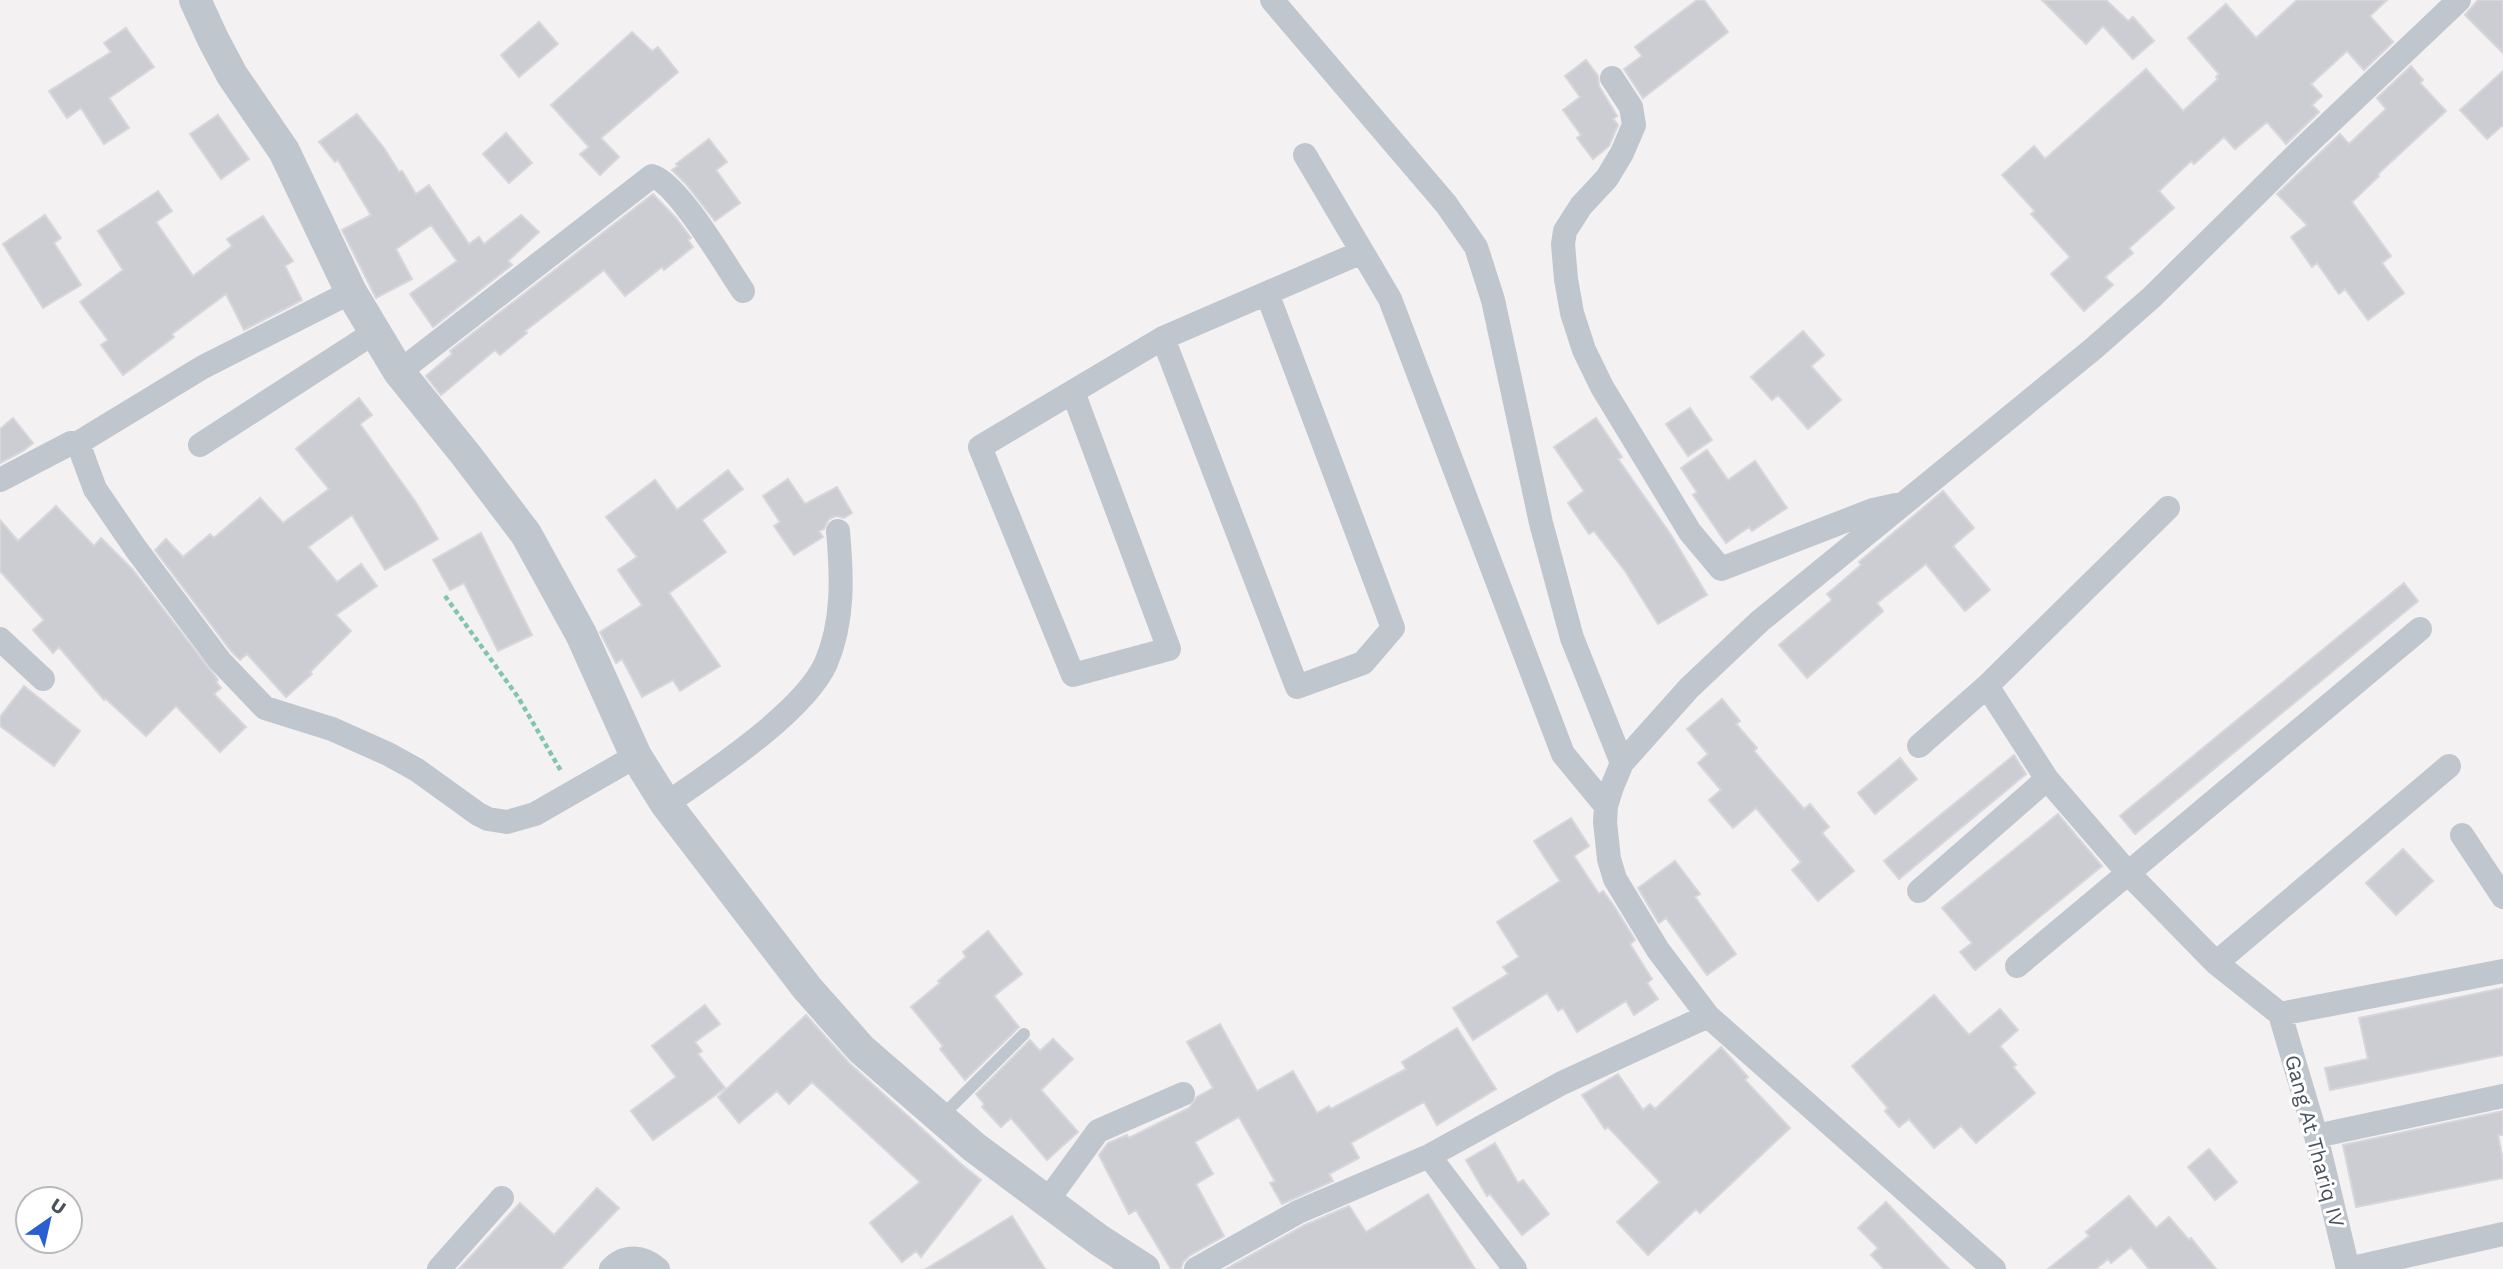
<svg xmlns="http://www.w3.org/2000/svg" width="2503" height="1269" font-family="'Work Sans',sans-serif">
<rect width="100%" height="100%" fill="#f3f1f1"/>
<path fill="#cbcdd3" stroke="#d6d6db" stroke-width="2" d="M 1697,0 L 1704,0 L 1728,32 L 1643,98 L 1624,69 L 1642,56 L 1635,47 Z
M 2042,0 L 2106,0 L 2128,21 L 2133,17 L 2154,41 L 2133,59 L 2103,26 L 2086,44 Z
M 2297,0 L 2387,0 L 2370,16 L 2393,42 L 2364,70 L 2347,51 L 2311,84 L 2322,96 L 2312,105 L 2319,112 L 2286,144 L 2267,122 L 2235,149 L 2224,137 L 2194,164 L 2191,161 L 2159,191 L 2174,208 L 2129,248 L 2133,253 L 2105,277 L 2113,285 L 2084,311 L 2051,274 L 2070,257 L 2031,214 L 2035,211 L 2002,175 L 2034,146 L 2045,159 L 2146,69 L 2183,111 L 2218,79 L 2216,77 L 2219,74 L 2188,38 L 2226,4 L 2256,38 Z
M 2478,0 L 2503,0 L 2503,53 L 2465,15 Z
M 539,22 L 558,44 L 519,77 L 501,55 Z
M 126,28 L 154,67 L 109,98 L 129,128 L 104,144 L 81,108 L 67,118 L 49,91 L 111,52 L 104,43 Z
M 632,32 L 652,51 L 658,47 L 678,72 L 601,138 L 619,157 L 600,175 L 580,154 L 589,147 L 551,105 Z
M 1586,60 L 1598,76 L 1599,86 L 1617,116 L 1613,119 L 1618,125 L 1609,146 L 1593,159 L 1577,138 L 1581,135 L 1563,110 L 1580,97 L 1565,76 Z
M 2411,66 L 2423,80 L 2420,83 L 2446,111 L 2378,174 L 2379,176 L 2352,202 L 2391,256 L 2382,263 L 2404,293 L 2368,320 L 2345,289 L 2339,294 L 2317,263 L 2312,267 L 2291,237 L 2307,225 L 2277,194 L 2340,134 L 2349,144 L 2386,109 L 2377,98 Z
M 2503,71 L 2503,125 L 2487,139 L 2460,110 Z
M 357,114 L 384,148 L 399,172 L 402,171 L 416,194 L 429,185 L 469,244 L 479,237 L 484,244 L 521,215 L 539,232 L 508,261 L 512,265 L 433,327 L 410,294 L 457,261 L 431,225 L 396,249 L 412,279 L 376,298 L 342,230 L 371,215 L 338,160 L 335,162 L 319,142 Z
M 218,115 L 249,159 L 221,179 L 190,134 Z
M 506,133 L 532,163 L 509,183 L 483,154 Z
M 709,139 L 727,162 L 716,170 L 740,203 L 715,221 L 686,184 L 672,170 L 678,166 L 676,164 Z
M 158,191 L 172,211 L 156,222 L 193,276 L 232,246 L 227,239 L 263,216 L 293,261 L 285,266 L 302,300 L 244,330 L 226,294 L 172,334 L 174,337 L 123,375 L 101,345 L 108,340 L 80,302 L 123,270 L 98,231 Z
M 653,194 L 676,218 L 691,238 L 688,240 L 693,247 L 664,270 L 662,267 L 625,296 L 604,270 L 525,331 L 527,333 L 500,355 L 495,350 L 441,395 L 426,376 L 452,354 L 450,351 Z
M 45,215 L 61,238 L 54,243 L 81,285 L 43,308 L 3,244 Z
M 1803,331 L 1824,355 L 1811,366 L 1841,400 L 1808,429 L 1778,395 L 1772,400 L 1751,377 Z
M 359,398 L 372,415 L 360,424 L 415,501 L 438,539 L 385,570 L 352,515 L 308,547 L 337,582 L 361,564 L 377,586 L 336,615 L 351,631 L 310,672 L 312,674 L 286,697 L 247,654 L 240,660 L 231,651 L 155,550 L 166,539 L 183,557 L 210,534 L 214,538 L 260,498 L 283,523 L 329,489 L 296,449 Z
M 1690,408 L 1712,440 L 1688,456 L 1666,424 Z
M 13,418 L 33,443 L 23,451 L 0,463 L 0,429 Z
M 1596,418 L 1622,457 L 1618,459 L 1671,535 L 1707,595 L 1658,624 L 1625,571 L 1594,531 L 1589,534 L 1568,503 L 1584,491 L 1554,447 Z
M 1707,450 L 1728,480 L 1755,461 L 1787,508 L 1752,531 L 1749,527 L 1726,543 L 1693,495 L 1697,492 L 1681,468 Z
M 728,470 L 743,489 L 702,520 L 726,552 L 669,593 L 720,666 L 680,691 L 673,680 L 642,697 L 622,659 L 616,663 L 600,632 L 642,605 L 618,570 L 637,557 L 606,517 L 655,480 L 677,510 Z
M 788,479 L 805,504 L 837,487 L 852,513 L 844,518 L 836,516 L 829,519 L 824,529 L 819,531 L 823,537 L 794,555 L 774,526 L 780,522 L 763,496 Z
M 1943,491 L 1974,528 L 1953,546 L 1990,590 L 1965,611 L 1926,564 L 1877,603 L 1883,611 L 1807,678 L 1779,645 L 1832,600 L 1827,594 L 1861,565 L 1859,562 Z
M 56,506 L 94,546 L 101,538 L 133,570 L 218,680 L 216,682 L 221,688 L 214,694 L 246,727 L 220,752 L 176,706 L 146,736 L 105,698 L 104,700 L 59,647 L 53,653 L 33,630 L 44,620 L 0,571 L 0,520 L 18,541 Z
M 481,533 L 532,635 L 498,651 L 464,583 L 450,590 L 433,560 Z
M 2404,583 L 2418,601 L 2135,834 L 2120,816 Z
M 24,686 L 80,731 L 54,766 L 0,726 L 0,717 Z
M 1722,699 L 1740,721 L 1736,724 L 1757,748 L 1754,751 L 1804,809 L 1810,804 L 1829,827 L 1822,833 L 1854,871 L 1818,901 L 1792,870 L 1801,862 L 1756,808 L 1733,828 L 1709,800 L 1721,790 L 1698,763 L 1708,754 L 1687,729 Z
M 2014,755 L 2026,774 L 1899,879 L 1884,861 Z
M 1900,758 L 1917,779 L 1875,814 L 1858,793 Z
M 2058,814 L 2102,866 L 1975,970 L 1960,952 L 1972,943 L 1942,908 Z
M 1571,818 L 1589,846 L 1574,856 L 1599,894 L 1603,891 L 1614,906 L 1635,940 L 1630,944 L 1652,979 L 1647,983 L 1658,999 L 1634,1015 L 1626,1001 L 1577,1032 L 1563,1008 L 1558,1011 L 1547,993 L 1473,1040 L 1453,1008 L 1508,974 L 1503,967 L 1519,957 L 1497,922 L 1560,881 L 1534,841 Z
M 2403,849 L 2433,881 L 2396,915 L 2366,883 Z
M 1675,861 L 1700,894 L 1695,897 L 1736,954 L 1707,975 L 1666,918 L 1659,923 L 1638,888 Z
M 988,931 L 1022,974 L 994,996 L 1019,1027 L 965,1080 L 940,1049 L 943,1046 L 911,1007 L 940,983 L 938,981 L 966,957 L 963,952 Z
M 2503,988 L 2503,1055 L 2330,1090 L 2325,1068 L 2368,1059 L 2359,1018 Z
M 1934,995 L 1969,1035 L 2000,1009 L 2018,1030 L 2000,1046 L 2016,1065 L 2013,1067 L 2035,1093 L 1976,1143 L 1961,1126 L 1934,1148 L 1909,1119 L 1899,1127 L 1885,1111 L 1888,1108 L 1852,1066 Z
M 705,1005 L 720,1024 L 695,1042 L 702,1051 L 698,1054 L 725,1088 L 653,1140 L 631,1111 L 676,1077 L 652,1046 Z
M 806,1015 L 849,1063 L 961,1164 L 981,1180 L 921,1257 L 916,1251 L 902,1262 L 870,1223 L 920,1182 L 812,1082 L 789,1104 L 777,1091 L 739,1123 L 718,1097 Z
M 1220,1024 L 1257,1091 L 1293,1071 L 1317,1113 L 1329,1106 L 1331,1109 L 1406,1069 L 1402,1062 L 1457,1028 L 1496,1089 L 1437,1125 L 1424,1102 L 1351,1143 L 1359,1158 L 1329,1174 L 1333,1181 L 1282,1204 L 1270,1183 L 1275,1181 L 1239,1117 L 1195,1142 L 1213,1174 L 1196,1184 L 1224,1236 L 1189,1256 L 1183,1262 L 1181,1269 L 1171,1269 L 1136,1210 L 1129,1214 L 1099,1155 L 1108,1143 L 1127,1135 L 1129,1138 L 1189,1108 L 1197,1097 L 1213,1088 L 1187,1042 Z
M 1053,1039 L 1073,1059 L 1041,1090 L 1078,1132 L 1047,1160 L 1011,1118 L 1001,1127 L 982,1107 L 984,1104 L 976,1094 L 1030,1040 L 1040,1051 Z
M 1721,1047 L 1748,1077 L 1745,1080 L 1790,1128 L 1700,1213 L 1696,1209 L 1648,1255 L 1617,1222 L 1660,1182 L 1608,1127 L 1605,1129 L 1582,1095 L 1618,1074 L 1643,1110 L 1650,1104 L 1655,1109 Z
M 2503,1111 L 2503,1135 L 2498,1135 L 2503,1160 L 2503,1178 L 2356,1207 L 2343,1145 Z
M 1495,1143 L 1518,1183 L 1523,1180 L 1549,1214 L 1522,1235 L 1490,1194 L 1487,1196 L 1466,1160 Z
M 2209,1149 L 2237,1182 L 2215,1200 L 2188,1167 Z
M 597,1188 L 619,1208 L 561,1269 L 459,1269 L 520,1203 L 554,1235 Z
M 1428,1194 L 1475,1269 L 1226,1269 L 1305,1225 L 1349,1206 L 1366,1232 Z
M 2129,1196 L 2156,1228 L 2169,1217 L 2189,1240 L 2191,1238 L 2216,1269 L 2149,1269 L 2131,1247 L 2111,1263 L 2108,1259 L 2096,1269 L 2048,1269 L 2089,1236 L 2086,1232 Z
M 1886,1202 L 1902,1219 L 1949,1269 L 1884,1269 L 1871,1255 L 1878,1248 L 1858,1228 Z
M 1012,1216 L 1045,1269 L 926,1269 Z"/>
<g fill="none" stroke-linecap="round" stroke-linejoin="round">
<path stroke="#80c6ad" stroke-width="4.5" stroke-dasharray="5 3.5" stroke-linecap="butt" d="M 445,596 L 518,697 L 561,771"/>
<path stroke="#c0c6ce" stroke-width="12" d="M 940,1118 L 1024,1034"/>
<path stroke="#c0c6ce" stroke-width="24" d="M 1272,0 L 1446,204 L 1476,247 L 1493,300 L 1541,523 L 1572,638 L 1622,763
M 1612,78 L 1631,107 L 1634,125 L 1622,153 L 1607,178 L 1581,206 L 1565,231 L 1563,244 L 1566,279 L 1572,313 L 1584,350 L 1602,387 L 1690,532 L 1721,569 L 1873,510 L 1896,505
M 1305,155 L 1390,299 L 1563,754 L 1606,806
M 1163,338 L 1297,687 L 1363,663 L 1393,628 L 1267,293
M 399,372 L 652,176 C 678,183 726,266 743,291
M 1073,392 L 1169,649 L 1073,675 L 980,447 L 1163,338 L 1362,252
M 78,443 L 95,489 L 136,549 L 220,661 L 265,708 L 332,729 L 388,754 L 417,770 L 478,814 L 488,819 L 507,822 L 535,814 L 636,756
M 200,445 L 375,332
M 0,480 L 71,443 L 78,443 L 203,367 L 351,292
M 0,639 L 43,679
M 1987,686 L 2047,779 L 2129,874 L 2216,963 L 2280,1014 L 2503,971
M 1919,746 L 1987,686 L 2168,508
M 666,804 C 711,773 804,712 826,663 C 844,621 842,575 838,531
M 2462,835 L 2503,897
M 1919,891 L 2047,779
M 2216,963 L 2449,766
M 2017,966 L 2420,629
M 2280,1014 L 2316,1136 L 2348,1269
M 2316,1136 L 2503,1096
M 1429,1156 L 1515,1269
M 1047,1201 L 1098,1131 L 1183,1094
M 439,1269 L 502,1198
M 611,1269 C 625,1254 643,1256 658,1269
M 1196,1269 L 1298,1212 L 1429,1156 L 1562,1083 L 1708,1016
M 1994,1269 L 1708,1016 L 1658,950 L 1615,879 L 1609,859 L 1605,822 L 1606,806 L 1612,787 L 1622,763 L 1689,688 L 1760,621 L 2093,349 L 2152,297 L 2300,151 L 2459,0
M 2348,1269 L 2503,1234"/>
<path stroke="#c0c6ce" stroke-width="32" d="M 195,0 L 213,39 L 232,75 L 284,151 L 351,292 L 399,372 L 466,455 L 526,534 L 581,634 L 636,756 L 666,804 L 807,988 L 861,1049 L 974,1147 L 1099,1240 L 1144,1269"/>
</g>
<g text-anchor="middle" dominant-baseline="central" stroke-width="6" stroke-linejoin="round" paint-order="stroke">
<g font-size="21" fill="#4a525d" stroke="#fff">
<text transform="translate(2315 1141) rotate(75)">Gang At Thariq IV</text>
</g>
</g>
<g transform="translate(49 1220) rotate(34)"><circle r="33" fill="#ffffff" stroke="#b7babe" stroke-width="2"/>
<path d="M0-5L12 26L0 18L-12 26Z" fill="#2b5ed3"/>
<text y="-10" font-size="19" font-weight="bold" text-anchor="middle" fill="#4a525d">U</text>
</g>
</svg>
